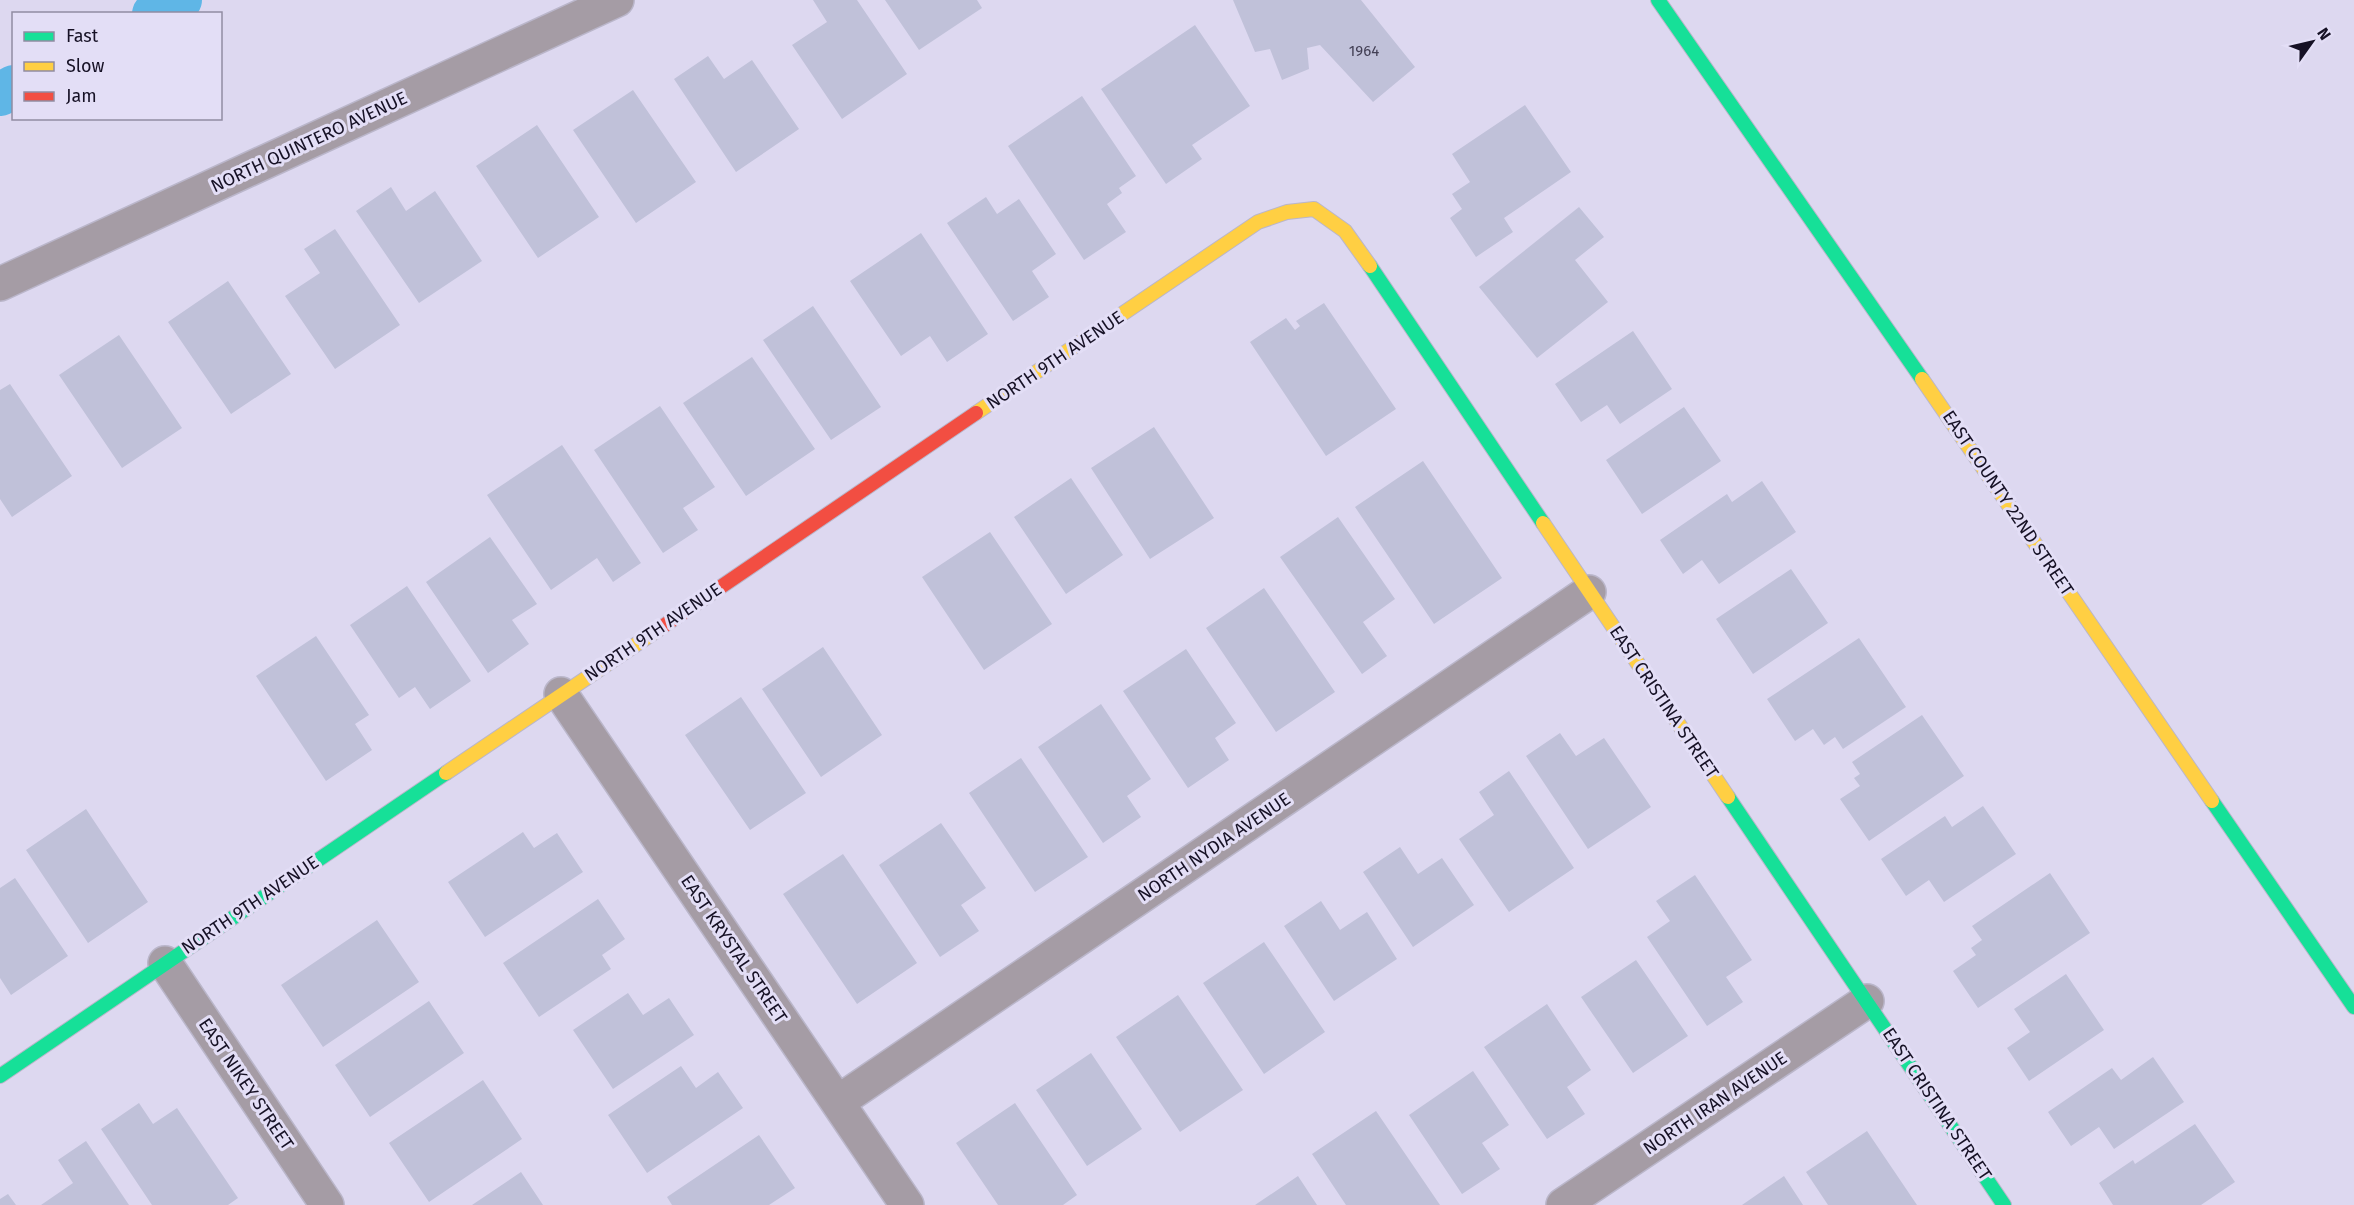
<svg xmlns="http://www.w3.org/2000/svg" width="2354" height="1205" font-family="'Fira Sans',sans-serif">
<rect width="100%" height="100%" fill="#ddd8f0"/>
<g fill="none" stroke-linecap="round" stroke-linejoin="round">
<path stroke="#5fb6e6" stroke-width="44" d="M 154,14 L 180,0
M 0,94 L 14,87"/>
</g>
<path fill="#c0c1d9" d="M 813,0 L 857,0 L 907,74 L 842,119 L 792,45 L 827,22 Z
M 885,0 L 977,0 L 982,8 L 919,50 Z
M 1233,0 L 1361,0 L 1415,67 L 1373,102 L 1320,45 L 1307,48 L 1309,69 L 1282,80 L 1270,49 L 1255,52 Z
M 1195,25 L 1250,106 L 1192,145 L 1202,159 L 1166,184 L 1101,89 Z
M 708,56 L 724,79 L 752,60 L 799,129 L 736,172 L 674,79 Z
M 633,90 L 696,182 L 636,223 L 573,130 Z
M 1082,96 L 1136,176 L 1119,188 L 1122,193 L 1107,204 L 1126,232 L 1084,260 L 1008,146 Z
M 1525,105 L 1571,172 L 1504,218 L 1513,232 L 1476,257 L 1450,218 L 1462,209 L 1452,194 L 1470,182 L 1452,154 Z
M 537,125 L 599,217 L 538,258 L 476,166 Z
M 391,187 L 406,211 L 435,191 L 482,261 L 419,303 L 356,211 Z
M 986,197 L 997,214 L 1019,199 L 1056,254 L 1032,271 L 1049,297 L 1013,321 L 947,223 Z
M 1579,207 L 1604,237 L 1575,260 L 1608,302 L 1537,358 L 1479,287 Z
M 335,229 L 400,325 L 335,369 L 285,296 L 320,273 L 304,249 Z
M 921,233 L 988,334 L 947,362 L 930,336 L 901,356 L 850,281 Z
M 228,281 L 291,374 L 231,414 L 168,322 Z
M 1324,303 L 1396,409 L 1326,456 L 1250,342 L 1286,318 L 1295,330 L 1300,326 L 1296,321 Z
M 813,306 L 881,407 L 831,440 L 763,340 Z
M 1633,331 L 1672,389 L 1620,424 L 1607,405 L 1581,422 L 1555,384 Z
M 119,335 L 182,428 L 122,468 L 59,375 Z
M 752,357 L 815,449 L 746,496 L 683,403 Z
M 10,384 L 72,476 L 12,517 L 0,499 L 0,390 Z
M 660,406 L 715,487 L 683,508 L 698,530 L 663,553 L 594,450 Z
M 1684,407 L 1721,461 L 1642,514 L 1606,460 Z
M 1154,427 L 1214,518 L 1150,559 L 1091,468 Z
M 562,445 L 641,563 L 613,582 L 597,558 L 551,590 L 487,495 Z
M 1423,461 L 1502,578 L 1434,624 L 1355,507 Z
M 1071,478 L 1123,555 L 1066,594 L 1014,517 Z
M 1762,481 L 1796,532 L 1719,584 L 1702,560 L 1683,574 L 1660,540 L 1727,494 L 1732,502 Z
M 1338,517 L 1395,599 L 1363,622 L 1387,656 L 1362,674 L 1280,557 Z
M 990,532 L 1052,624 L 984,670 L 922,577 Z
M 490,537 L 537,604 L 512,620 L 529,644 L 488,673 L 426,582 Z
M 1791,569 L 1828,623 L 1753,674 L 1716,619 Z
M 407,586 L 471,681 L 430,709 L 415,687 L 399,698 L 350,625 Z
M 1264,588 L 1335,692 L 1276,732 L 1206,628 Z
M 316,636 L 369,715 L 355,724 L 372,750 L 326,781 L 256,676 Z
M 1859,638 L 1906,707 L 1843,749 L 1835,737 L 1824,745 L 1813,729 L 1795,741 L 1767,699 Z
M 823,647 L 882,735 L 821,777 L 762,689 Z
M 1186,649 L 1236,723 L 1215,738 L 1229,760 L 1188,788 L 1123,691 Z
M 741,697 L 806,793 L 750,830 L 685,735 Z
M 1101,704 L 1151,779 L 1127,796 L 1141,817 L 1103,843 L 1038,747 Z
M 1922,715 L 1964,776 L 1869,841 L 1840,799 L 1860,786 L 1854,778 L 1860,774 L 1852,762 Z
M 1560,733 L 1576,756 L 1604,738 L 1651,807 L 1588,849 L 1526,756 Z
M 1021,758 L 1088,857 L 1035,892 L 969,793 Z
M 1509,771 L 1574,868 L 1509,912 L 1459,839 L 1494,815 L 1479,792 Z
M 1983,806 L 2016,854 L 1944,902 L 1929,880 L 1906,896 L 1881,859 L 1945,816 L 1952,827 Z
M 86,809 L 148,902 L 88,943 L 26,850 Z
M 941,823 L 986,888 L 961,905 L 979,931 L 940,957 L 879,865 Z
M 523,832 L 534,848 L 557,833 L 583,872 L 485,937 L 448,882 Z
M 1400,847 L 1418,874 L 1442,858 L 1474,905 L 1413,947 L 1363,872 Z
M 843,854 L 917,963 L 857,1004 L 783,894 Z
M 2050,873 L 2090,933 L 1978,1008 L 1953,971 L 1976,955 L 1971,948 L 1982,940 L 1972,926 Z
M 1695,875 L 1752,960 L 1726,977 L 1743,1002 L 1707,1026 L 1647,937 L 1670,921 L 1656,901 Z
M 15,878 L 68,956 L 11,995 L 0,978 L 0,888 Z
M 598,899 L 625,939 L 602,955 L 611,969 L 539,1017 L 503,963 Z
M 1321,901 L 1340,930 L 1367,912 L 1397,959 L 1334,1001 L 1284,926 Z
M 377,920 L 419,982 L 323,1047 L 281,985 Z
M 1264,942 L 1325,1032 L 1264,1074 L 1203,983 Z
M 1636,960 L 1688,1036 L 1633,1073 L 1581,997 Z
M 2066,974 L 2104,1030 L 2029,1081 L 2007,1048 L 2030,1032 L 2014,1009 Z
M 628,993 L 643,1015 L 669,998 L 694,1035 L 613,1089 L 573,1030 Z
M 1178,995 L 1243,1090 L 1180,1132 L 1116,1037 Z
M 429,1001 L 464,1053 L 370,1117 L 335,1065 Z
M 1547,1004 L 1591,1070 L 1567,1087 L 1585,1114 L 1547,1139 L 1484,1047 Z
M 1091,1053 L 1142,1129 L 1087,1166 L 1036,1090 Z
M 2153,1057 L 2184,1102 L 2114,1149 L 2099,1127 L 2071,1146 L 2048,1112 L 2112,1068 L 2121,1080 Z
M 681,1066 L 696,1088 L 718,1072 L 743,1108 L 647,1173 L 608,1115 Z
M 1473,1071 L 1509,1125 L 1482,1143 L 1500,1169 L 1462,1194 L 1409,1115 Z
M 483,1080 L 522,1139 L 429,1202 L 389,1143 Z
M 139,1103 L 153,1124 L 177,1108 L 238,1198 L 228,1205 L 152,1205 L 101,1129 Z
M 1015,1103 L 1077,1195 L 1063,1205 L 998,1205 L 956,1143 Z
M 1376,1111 L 1440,1205 L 1346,1205 L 1312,1154 Z
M 2195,1124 L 2235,1182 L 2201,1205 L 2113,1205 L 2099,1183 L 2133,1160 L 2135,1164 Z
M 1867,1131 L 1917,1205 L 1828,1205 L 1806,1172 Z
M 759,1135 L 795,1188 L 769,1205 L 672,1205 L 667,1197 Z
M 86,1141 L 129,1205 L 41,1205 L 73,1183 L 58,1160 Z
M 521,1172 L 543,1205 L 472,1205 Z
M 1298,1176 L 1317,1205 L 1255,1205 Z
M 1784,1176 L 1803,1205 L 1742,1205 Z
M 8,1194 L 16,1205 L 0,1205 L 0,1199 Z"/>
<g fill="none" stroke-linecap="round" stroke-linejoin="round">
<defs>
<path id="street" d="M 0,284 L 617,0
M 561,694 L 907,1205
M 165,963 L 327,1205
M 838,1102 L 1589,592
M 1563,1205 L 1867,1001"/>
<path id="fast" d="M 1658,0 L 1922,379
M 1370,266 L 1543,523
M 1728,797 L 2004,1205
M 2212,801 L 2354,1007
M 0,1076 L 446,773"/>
<path id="slow" d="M 1922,379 L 2212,801
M 976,413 L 1258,222 L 1287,212 L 1314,209 L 1345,231 L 1370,266
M 1543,523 L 1728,797
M 446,773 L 659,629"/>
<path id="jam" d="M 659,629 L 976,413"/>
</defs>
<use href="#street" stroke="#bab6ca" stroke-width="36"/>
<use href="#fast" stroke="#bab6ca" stroke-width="16"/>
<use href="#slow" stroke="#bab6ca" stroke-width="16"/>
<use href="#jam" stroke="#bab6ca" stroke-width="16"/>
<use href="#street" stroke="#a59ca5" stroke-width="33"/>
<use href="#fast" stroke="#16e098" stroke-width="14"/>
<use href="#slow" stroke="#ffcf43" stroke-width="14"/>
<use href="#jam" stroke="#f24e42" stroke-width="14"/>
</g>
<g text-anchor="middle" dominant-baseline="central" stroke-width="6" stroke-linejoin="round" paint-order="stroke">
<g font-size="15" fill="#434055">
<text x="1364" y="51">1964</text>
</g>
<g font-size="18" fill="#161125" stroke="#e3def6">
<text transform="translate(309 142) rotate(-25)">NORTH QUINTERO AVENUE</text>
<text transform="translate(1055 360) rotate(-34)">NORTH 9TH AVENUE</text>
<text transform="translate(2008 503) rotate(56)">EAST COUNTY 22ND STREET</text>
<text transform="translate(653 632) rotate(-34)">NORTH 9TH AVENUE</text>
<text transform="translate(1664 702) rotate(56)">EAST CRISTINA STREET</text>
<text transform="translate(1214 847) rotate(-34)">NORTH NYDIA AVENUE</text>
<text transform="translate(250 905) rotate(-34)">NORTH 9TH AVENUE</text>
<text transform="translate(734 949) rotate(56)">EAST KRYSTAL STREET</text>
<text transform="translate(246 1084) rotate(56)">EAST NIKEY STREET</text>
<text transform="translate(1715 1103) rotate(-34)">NORTH IRAN AVENUE</text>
<text transform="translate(1937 1104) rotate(56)">EAST CRISTINA STREET</text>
</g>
</g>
<rect x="12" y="12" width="210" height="108" fill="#e3def6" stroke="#918ca2" stroke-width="1.5"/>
<rect x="24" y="32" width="30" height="9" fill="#16e098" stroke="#918ca2" stroke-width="1.5"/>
<text x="66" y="42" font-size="18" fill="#161125">Fast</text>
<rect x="24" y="62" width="30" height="9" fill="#ffcf43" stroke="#918ca2" stroke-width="1.5"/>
<text x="66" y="72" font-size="18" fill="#161125">Slow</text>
<rect x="24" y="92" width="30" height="9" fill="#f24e42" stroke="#918ca2" stroke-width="1.5"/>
<text x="66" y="102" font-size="18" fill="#161125">Jam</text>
<g transform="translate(2312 42) rotate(56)" stroke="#e3def6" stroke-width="4.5" paint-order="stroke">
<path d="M0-4.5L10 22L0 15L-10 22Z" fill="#161125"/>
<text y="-9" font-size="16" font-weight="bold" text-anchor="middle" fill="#161125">N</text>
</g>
</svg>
